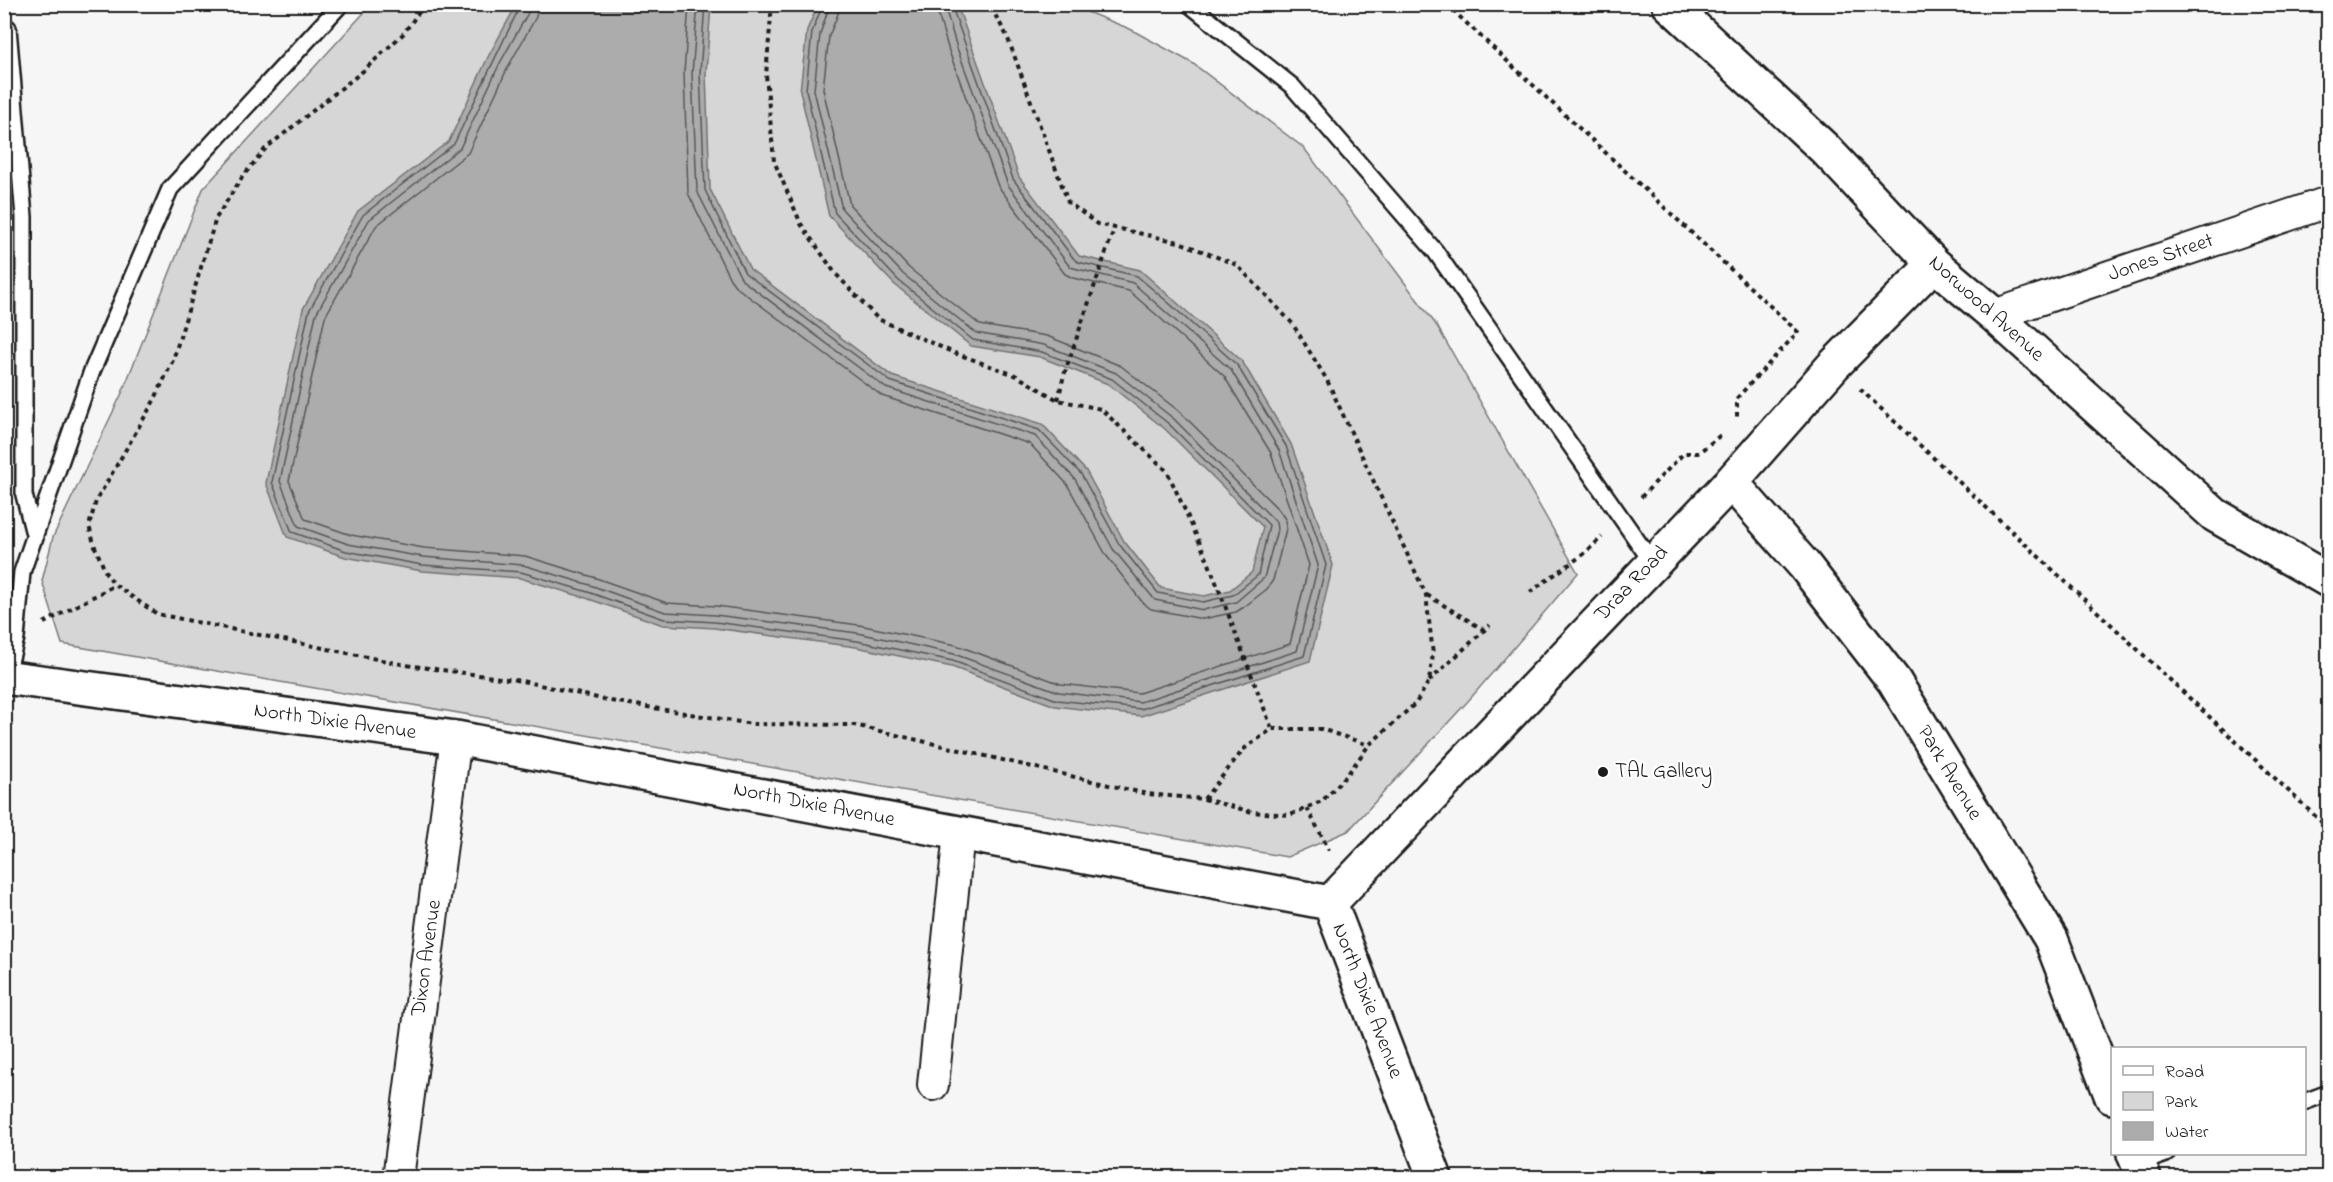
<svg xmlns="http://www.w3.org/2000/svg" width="2333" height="1182" font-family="'Indie Flower',sans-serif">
<rect width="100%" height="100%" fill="#f6f6f6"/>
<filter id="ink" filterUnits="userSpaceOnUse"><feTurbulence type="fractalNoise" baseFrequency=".0167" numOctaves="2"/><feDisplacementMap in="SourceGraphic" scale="12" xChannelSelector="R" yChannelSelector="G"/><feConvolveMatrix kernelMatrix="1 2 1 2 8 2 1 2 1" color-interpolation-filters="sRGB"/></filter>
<g filter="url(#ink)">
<path fill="#d6d6d6" stroke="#797979" stroke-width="1.5" d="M 372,4 L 1067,4 L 1130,29 L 1192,63 L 1304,148 L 1437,326 L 1578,573 L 1469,700 L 1348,831 L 1287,857 L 62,644 L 42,581 L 53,537 L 122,393 L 203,189 Z"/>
<path fill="#acacac" stroke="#727272" stroke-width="1.5" d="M 517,4 L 711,5 L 706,73 L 710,189 L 750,269 L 892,376 L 1042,424 L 1086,471 L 1124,541 L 1161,588 L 1204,596 L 1230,590 L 1252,572 L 1263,527 L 1165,429 L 1108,384 L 1040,357 L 971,346 L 894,284 L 829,216 L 800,91 L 807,30 L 818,5 L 957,5 L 1019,177 L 1079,256 L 1140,270 L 1174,300 L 1242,361 L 1291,444 L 1333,565 L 1310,661 L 1141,716 L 1055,706 L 952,667 L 856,647 L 714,628 L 663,625 L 586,598 L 520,578 L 422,571 L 345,557 L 287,537 L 266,483 L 303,309 L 358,211 L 449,141 L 488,57 Z"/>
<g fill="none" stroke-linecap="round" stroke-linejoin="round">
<path stroke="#565656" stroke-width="1.5" d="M 521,4 L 454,144 L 363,215 L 309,311 L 272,482 L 292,532 L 346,551 L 422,565 L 521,572 L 588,592 L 664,619 L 715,622 L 857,641 L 953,661 L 1057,700 L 1141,709 L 1304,656 L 1326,565 L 1286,446 L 1237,365 L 1170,304 L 1137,276 L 1078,262 L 1074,259 L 1013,179 L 951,4
M 529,4 L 528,13 L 500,63 L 460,148 L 369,220 L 316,314 L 280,481 L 298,526 L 348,544 L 423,557 L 523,565 L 590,585 L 665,612 L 715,615 L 858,633 L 954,654 L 1059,692 L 1140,702 L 1297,651 L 1318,565 L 1279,450 L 1231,370 L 1133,283 L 1070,267 L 1008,185 L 957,48 L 944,4
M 538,4 L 536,17 L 508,67 L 468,153 L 376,226 L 325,317 L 289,481 L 305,519 L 351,535 L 424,548 L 525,556 L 593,577 L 667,603 L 716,606 L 859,625 L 956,645 L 1061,684 L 1139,693 L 1290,644 L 1309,565 L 1271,453 L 1224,376 L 1159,317 L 1129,291 L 1073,278 L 1065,274 L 998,186 L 949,51 L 935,4
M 689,4 L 684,73 L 688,193 L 730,279 L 736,287 L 882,396 L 1030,444 L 1067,484 L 1106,555 L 1143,603 L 1151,609 L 1203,619 L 1236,612 L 1244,607 L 1267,589 L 1273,580 L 1286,529 L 1285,519 L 1279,510 L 1180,412 L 1121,366 L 1047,336 L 980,325 L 909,268 L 850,205 L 823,89 L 829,36 L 838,14 L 839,4
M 698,4 L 692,73 L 697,191 L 742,280 L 886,388 L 1035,436 L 1075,479 L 1113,549 L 1155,600 L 1203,610 L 1236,602 L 1264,578 L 1277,530 L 1276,522 L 1174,419 L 1116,373 L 1044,345 L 976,333 L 903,274 L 842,209 L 814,90 L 820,34 L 830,4
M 705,4 L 700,73 L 705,190 L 745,273 L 890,381 L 1039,430 L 1081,474 L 1119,544 L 1158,593 L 1203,602 L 1233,595 L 1258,575 L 1269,525 L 1169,424 L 1112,379 L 1042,352 L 973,340 L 898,280 L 835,213 L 806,90 L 812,32 L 823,4"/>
<defs>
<path id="lane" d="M 1189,4 L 1292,86 L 1435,251 L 1652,562
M 8,28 L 24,217 L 24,495 L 35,538
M 6,678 L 16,638 L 22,572 L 92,371 L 170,189 L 341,4
M 2304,1102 L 2328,1093
M 2138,1164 L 2166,1154"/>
<path id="street" d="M 1994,315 L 2328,202
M 933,1085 L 959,833
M 398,1178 L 456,738"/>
<path id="secondary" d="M 1669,4 L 1825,149 L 1934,264 L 1994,315 L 2215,515 L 2328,580
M 1731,482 L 1804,565 L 1894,681 L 2051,939 L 2112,1097
M 4,677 L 456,738 L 1330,903
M 1330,903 L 1731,482 L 1833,366 L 1934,264
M 1330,903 L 1435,1178
M 2134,1154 L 2144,1178"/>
</defs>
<use href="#lane" stroke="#1c1c1c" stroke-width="20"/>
<use href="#street" stroke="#1c1c1c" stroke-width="34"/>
<use href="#secondary" stroke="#1c1c1c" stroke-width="38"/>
<path stroke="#1c1c1c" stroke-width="4" stroke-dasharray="4.5 4.5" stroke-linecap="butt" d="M 425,4 L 403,34 L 363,71 L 266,148 L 243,176 L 216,218 L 173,360 L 155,399 L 96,501 L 89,526 L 95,547 L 106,573 L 115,585 L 157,614 L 406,665 L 522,681 L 611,701 L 752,724 L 854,725 L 1147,794 L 1204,799 L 1252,812 L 1290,815 L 1322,801 L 1347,775 L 1369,745 L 1416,703 L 1429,681 L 1433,654 L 1426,595 L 1327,380 L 1292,323 L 1257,286 L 1237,265 L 1179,242 L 1097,224 L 1068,202 L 1007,36 L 989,4
M 772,4 L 766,75 L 774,161 L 801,224 L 835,273 L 878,319 L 952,352 L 1015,375 L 1058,400 L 1101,409 L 1167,471 L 1208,561 L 1272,729
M 1446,4 L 1798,332 L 1737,398 L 1737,418
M 1860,389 L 2328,828
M 1058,400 L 1064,375 L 1114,229
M 1641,497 L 1684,453 L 1698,453 L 1722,434
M 1530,592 L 1584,554 L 1602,537
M 1427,595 L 1484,630
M 44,623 L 115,585
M 1429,681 L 1490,625
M 1204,799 L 1244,749 L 1272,729 L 1321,729 L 1369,745
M 1307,808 L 1329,850"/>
<use href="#lane" stroke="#fff" stroke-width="15"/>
<use href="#street" stroke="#fff" stroke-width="30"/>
<use href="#secondary" stroke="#fff" stroke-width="33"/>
</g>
</g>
<circle fill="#1c1c1c" stroke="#fff" stroke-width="2" cx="1603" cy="772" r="6"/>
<g text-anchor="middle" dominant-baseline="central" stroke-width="4.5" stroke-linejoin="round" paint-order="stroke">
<g font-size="21" fill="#1c1c1c" stroke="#fff">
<text transform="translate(2161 258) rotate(-19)">Jones Street</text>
<text transform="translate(1986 309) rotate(42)">Norwood Avenue</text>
<text transform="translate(1632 584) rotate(-46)">Draa Road</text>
<text transform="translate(335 722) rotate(8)">North Dixie Avenue</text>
<text transform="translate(1949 773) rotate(59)">Park Avenue</text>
<text transform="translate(814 805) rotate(11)">North Dixie Avenue</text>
<text transform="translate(427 958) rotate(-82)">Dixon Avenue</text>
<text transform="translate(1367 1001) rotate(69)">North Dixie Avenue</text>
</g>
<g font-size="21" fill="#1c1c1c" stroke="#fff" text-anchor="start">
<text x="1615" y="772">TAL Gallery</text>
</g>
</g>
<rect width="2333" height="1182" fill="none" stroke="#fff" stroke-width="24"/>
<rect x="12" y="12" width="2309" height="1158" fill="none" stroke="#1c1c1c" stroke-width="2" filter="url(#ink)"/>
<rect x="2111" y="1047" width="195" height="108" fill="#ffffff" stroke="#a4a4a4" stroke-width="1.5"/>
<rect x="2123" y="1066" width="30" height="9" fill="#ffffff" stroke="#a4a4a4" stroke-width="1.5"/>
<text x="2165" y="1077" font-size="18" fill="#1c1c1c">Road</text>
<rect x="2123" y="1092" width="30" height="18" fill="#d6d6d6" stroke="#a4a4a4" stroke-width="1.5"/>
<text x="2165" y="1107" font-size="18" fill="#1c1c1c">Park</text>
<rect x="2123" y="1122" width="30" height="18" fill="#acacac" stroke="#a4a4a4" stroke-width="1.5"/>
<text x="2165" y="1137" font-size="18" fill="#1c1c1c">Water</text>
</svg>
